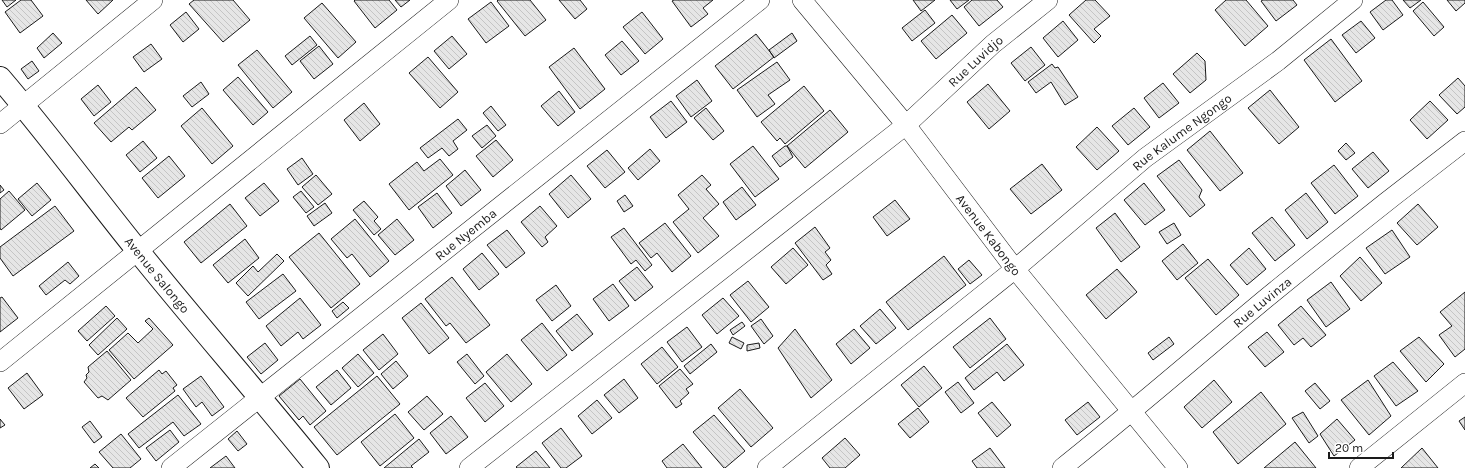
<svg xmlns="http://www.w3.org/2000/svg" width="1465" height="468" font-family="Karla,sans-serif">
<defs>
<pattern id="building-back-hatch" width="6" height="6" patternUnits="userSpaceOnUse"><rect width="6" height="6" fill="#e6e6e6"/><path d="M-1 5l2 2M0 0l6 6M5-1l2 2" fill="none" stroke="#c5c5c5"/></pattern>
</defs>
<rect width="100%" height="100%" fill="#fff"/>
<path fill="url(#building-back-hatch)" stroke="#1a1a1a" d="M 2,0 L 16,0 L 7,7 Z
M 21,0 L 31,0 L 43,16 L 20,33 L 5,12 Z
M 86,0 L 113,0 L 98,14 Z
M 194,0 L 233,0 L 250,20 L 223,42 L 189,4 Z
M 355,0 L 389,0 L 397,10 L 375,28 L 354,1 Z
M 395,0 L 410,0 L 401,7 Z
M 498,0 L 530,0 L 546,20 L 525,36 L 497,1 Z
M 559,0 L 580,0 L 587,9 L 575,19 Z
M 674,0 L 713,0 L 703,8 L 708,14 L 691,27 L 672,1 Z
M 913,0 L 935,0 L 921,11 Z
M 950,0 L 969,0 L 957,9 Z
M 972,0 L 997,0 L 1003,7 L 979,26 L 964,7 Z
M 1086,0 L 1095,0 L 1110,16 L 1094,29 L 1101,36 L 1094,43 L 1069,15 Z
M 1226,0 L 1246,0 L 1268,26 L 1245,46 L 1215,10 Z
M 1263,0 L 1293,0 L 1297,5 L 1276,21 L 1261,1 Z
M 1386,0 L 1392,0 L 1403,15 L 1383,30 L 1370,12 Z
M 1403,0 L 1421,0 L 1410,8 Z
M 1447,0 L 1465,0 L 1465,3 L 1456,11 Z
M 491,2 L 509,26 L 486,43 L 468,19 Z
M 1423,2 L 1444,27 L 1434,36 L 1413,11 Z
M 322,3 L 356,42 L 338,58 L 304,18 Z
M 925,10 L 935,23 L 912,41 L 902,28 Z
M 186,12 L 199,29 L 183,42 L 170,25 Z
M 642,12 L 663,39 L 645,54 L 623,27 Z
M 952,15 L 967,33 L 936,59 L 921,41 Z
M 1063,21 L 1078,40 L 1058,57 L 1043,38 Z
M 1361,21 L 1375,38 L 1356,53 L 1342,35 Z
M 53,33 L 62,43 L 44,58 L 37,48 Z
M 792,33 L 797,41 L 774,58 L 769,50 Z
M 756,34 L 774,57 L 733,89 L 715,66 Z
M 310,36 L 317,45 L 292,65 L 285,56 Z
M 452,36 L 467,54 L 449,69 L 434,51 Z
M 1331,39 L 1362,81 L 1335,102 L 1304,60 Z
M 622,41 L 639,61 L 621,75 L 605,55 Z
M 151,44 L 162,59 L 144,72 L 133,57 Z
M 319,46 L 333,64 L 314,79 L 300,61 Z
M 1031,47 L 1045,65 L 1025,81 L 1011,63 Z
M 574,48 L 605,89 L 580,109 L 549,67 Z
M 257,50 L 292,92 L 273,108 L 238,65 Z
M 1197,53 L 1205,61 L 1206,80 L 1190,93 L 1173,74 Z
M 428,57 L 458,92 L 440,108 L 409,73 Z
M 32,61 L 39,71 L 28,79 L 21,69 Z
M 777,62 L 790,80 L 768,95 L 775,104 L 757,117 L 737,90 Z
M 1052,64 L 1055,68 L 1058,67 L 1078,97 L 1065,105 L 1051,82 L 1036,93 L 1028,82 Z
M 238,77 L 268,112 L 253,125 L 223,90 Z
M 1458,78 L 1465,86 L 1465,107 L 1457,114 L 1439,95 Z
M 697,80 L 712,101 L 691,117 L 676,96 Z
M 201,82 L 209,94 L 192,107 L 183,96 Z
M 1163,83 L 1179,103 L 1159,118 L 1144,98 Z
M 988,84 L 1010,111 L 989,129 L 967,102 Z
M 98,85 L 111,102 L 94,116 L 81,99 Z
M 804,86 L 824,111 L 785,144 L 780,138 L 777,141 L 761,122 Z
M 136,87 L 156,110 L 132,130 L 129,127 L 111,142 L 94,123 Z
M 1270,90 L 1299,127 L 1279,144 L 1248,108 Z
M 559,91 L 575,112 L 558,126 L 541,106 Z
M 671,101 L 687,122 L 666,138 L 650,117 Z
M 1430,101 L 1448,120 L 1427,139 L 1410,120 Z
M 364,103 L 380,124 L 360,141 L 344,120 Z
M 491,106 L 506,125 L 498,131 L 483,113 Z
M 202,108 L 233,146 L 212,164 L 181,126 Z
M 706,108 L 724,131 L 713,140 L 694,118 Z
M 1134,108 L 1150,127 L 1128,145 L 1112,126 Z
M 830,110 L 848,132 L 805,168 L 787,146 Z
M 458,119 L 467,130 L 453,141 L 458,149 L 449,156 L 442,148 L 428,158 L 420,148 Z
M 487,125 L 496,136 L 482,148 L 472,136 Z
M 1097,127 L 1119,151 L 1097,170 L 1076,147 Z
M 1210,131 L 1243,173 L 1220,191 L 1187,150 Z
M 496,140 L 513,160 L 493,177 L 476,156 Z
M 143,141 L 157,158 L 140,172 L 126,155 Z
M 1346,143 L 1355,153 L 1346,160 L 1338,151 Z
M 753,146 L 779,179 L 755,197 L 730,164 Z
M 785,146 L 787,146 L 793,157 L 780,167 L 772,156 Z
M 650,149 L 660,161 L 638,180 L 628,168 Z
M 607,150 L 625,172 L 605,188 L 587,166 Z
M 1373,152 L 1389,171 L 1368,188 L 1352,169 Z
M 169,156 L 185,176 L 158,198 L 142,178 Z
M 302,158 L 313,174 L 298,185 L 287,169 Z
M 440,159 L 453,175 L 409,210 L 389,184 L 417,162 L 424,171 Z
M 1179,160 L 1202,190 L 1199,197 L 1205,205 L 1190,217 L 1157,176 Z
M 1042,164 L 1062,190 L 1031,214 L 1010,189 Z
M 1334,165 L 1358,196 L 1335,214 L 1311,183 Z
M 465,170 L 481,190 L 461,206 L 446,186 Z
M 316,175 L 332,194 L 318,205 L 302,187 Z
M 571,175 L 591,199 L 568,218 L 549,194 Z
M 702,175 L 711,185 L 706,189 L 719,204 L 703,218 L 719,236 L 698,253 L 673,222 L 689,209 L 678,195 Z
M 37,183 L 51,200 L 32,216 L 18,199 Z
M 264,183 L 279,201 L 260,216 L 245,198 Z
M 1144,183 L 1165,210 L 1145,225 L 1124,200 Z
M 0,185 L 4,190 L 0,193 Z
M 742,187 L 756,205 L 736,220 L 723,202 Z
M 9,191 L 25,210 L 1,230 L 0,228 L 0,199 Z
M 301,191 L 314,207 L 306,213 L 293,197 Z
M 437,193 L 452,213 L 433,228 L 418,207 Z
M 1306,193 L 1328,222 L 1307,239 L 1285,210 Z
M 625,195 L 633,206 L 624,212 L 617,201 Z
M 895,200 L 910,219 L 887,236 L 873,217 Z
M 364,201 L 378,217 L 374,221 L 381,229 L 374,235 L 353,210 Z
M 325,203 L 332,213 L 314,226 L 307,216 Z
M 230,204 L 247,226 L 201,263 L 184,242 Z
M 1418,204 L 1438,227 L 1417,245 L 1397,223 Z
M 55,206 L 74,231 L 13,276 L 0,258 L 0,247 Z
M 540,206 L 557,226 L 545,237 L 548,242 L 542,247 L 521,222 Z
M 1115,213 L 1140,247 L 1121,262 L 1096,228 Z
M 1272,217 L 1295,245 L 1275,261 L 1252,233 Z
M 355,219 L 389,261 L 370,277 L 352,254 L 347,258 L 331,239 Z
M 397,219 L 414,240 L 395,255 L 378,235 Z
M 665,223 L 691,256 L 672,272 L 657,253 L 651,258 L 639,243 Z
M 1174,223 L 1181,235 L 1167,244 L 1159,232 Z
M 815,227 L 830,248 L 825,252 L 831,260 L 826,265 L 832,274 L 823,280 L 795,243 Z
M 624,228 L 652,265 L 645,271 L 636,260 L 631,264 L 611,237 Z
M 507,230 L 525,253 L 506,268 L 487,245 Z
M 1392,230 L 1410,257 L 1385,274 L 1366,248 Z
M 319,233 L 360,284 L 331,308 L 289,257 Z
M 245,239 L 259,258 L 228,283 L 213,265 Z
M 1183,244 L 1198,263 L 1177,280 L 1162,261 Z
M 793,248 L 808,265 L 786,284 L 771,267 Z
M 1249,248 L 1266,269 L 1247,285 L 1230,265 Z
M 482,253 L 499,274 L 479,290 L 463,269 Z
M 277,254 L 284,261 L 248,296 L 236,283 L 253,266 L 258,272 Z
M 944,256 L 966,285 L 908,330 L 886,302 Z
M 1360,257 L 1382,283 L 1361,301 L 1340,276 Z
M 1208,259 L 1239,295 L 1216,315 L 1185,278 Z
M 969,260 L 982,275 L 970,284 L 958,269 Z
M 68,262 L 79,276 L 70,284 L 65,280 L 46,295 L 39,286 Z
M 637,267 L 653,287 L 635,301 L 619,281 Z
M 1117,269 L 1137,292 L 1106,319 L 1086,295 Z
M 283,274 L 296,291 L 259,319 L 246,302 Z
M 452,277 L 490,325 L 466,343 L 450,323 L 446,326 L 425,299 Z
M 748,281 L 769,307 L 751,322 L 730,295 Z
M 1331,282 L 1350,309 L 1326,327 L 1307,300 Z
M 613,284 L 629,306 L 609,321 L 593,299 Z
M 556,285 L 571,306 L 552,321 L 536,300 Z
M 1465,292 L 1465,349 L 1455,357 L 1439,335 L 1452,326 L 1440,312 Z
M 2,297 L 18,318 L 0,332 L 0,298 Z
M 300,298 L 321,325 L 303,339 L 298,332 L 281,346 L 266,326 Z
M 723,298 L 739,316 L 717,334 L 702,315 Z
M 343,302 L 349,308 L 337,318 L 332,311 Z
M 421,303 L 449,338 L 429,354 L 402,318 Z
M 106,306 L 115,316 L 87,341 L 78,331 Z
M 1301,306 L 1326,335 L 1311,347 L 1303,338 L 1294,345 L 1278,325 Z
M 880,309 L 896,328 L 876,344 L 860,326 Z
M 577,314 L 593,334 L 572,351 L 556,331 Z
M 117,318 L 127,329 L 98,355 L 89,345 Z
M 149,318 L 173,345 L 134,379 L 109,350 L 128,333 L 138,343 L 153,329 L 145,321 Z
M 990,318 L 1006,339 L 970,368 L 953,347 Z
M 761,319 L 773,336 L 764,344 L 751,326 Z
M 742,322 L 745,326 L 733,335 L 730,330 Z
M 542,323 L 567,355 L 547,371 L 521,340 Z
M 687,327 L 702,347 L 682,362 L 667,342 Z
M 795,329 L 832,380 L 811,398 L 778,348 Z
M 854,329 L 870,348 L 851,364 L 836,344 Z
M 1267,332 L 1284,352 L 1265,367 L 1248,347 Z
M 383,334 L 398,354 L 379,370 L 363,350 Z
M 732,337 L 744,343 L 741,349 L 729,343 Z
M 1169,337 L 1174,344 L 1153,360 L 1148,353 Z
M 1419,337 L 1444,364 L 1426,382 L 1400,351 Z
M 265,343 L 278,360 L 261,374 L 247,357 Z
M 759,343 L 760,348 L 747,351 L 747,345 Z
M 711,344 L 717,352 L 690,374 L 684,366 Z
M 1007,344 L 1024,365 L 1004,381 L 997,372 L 974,390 L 965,378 Z
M 662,347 L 678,367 L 657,384 L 641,364 Z
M 107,351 L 131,380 L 108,400 L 102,396 L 98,398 L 84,382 L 87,378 L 86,375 L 89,372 L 88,367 Z
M 358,354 L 374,373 L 358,387 L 342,368 Z
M 467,354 L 484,376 L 475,384 L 457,362 Z
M 507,354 L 532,384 L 511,402 L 486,372 Z
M 396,361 L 408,376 L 393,389 L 381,374 Z
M 1393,362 L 1418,391 L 1396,406 L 1374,376 Z
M 924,366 L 942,388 L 919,407 L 901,385 Z
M 680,369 L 693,384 L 686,389 L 689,393 L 680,401 L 682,404 L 676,408 L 659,386 Z
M 159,370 L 162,374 L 166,371 L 177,385 L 173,388 L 175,391 L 143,417 L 126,398 Z
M 337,370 L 351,388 L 331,405 L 316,387 Z
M 27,373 L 43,395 L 24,409 L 8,388 Z
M 201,376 L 224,407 L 212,416 L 202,402 L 196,407 L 183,389 Z
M 377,376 L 400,404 L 337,455 L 314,427 Z
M 300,379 L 326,411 L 310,425 L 303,416 L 299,420 L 279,396 Z
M 624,379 L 638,398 L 619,413 L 604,395 Z
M 1214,380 L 1232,402 L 1202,428 L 1184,407 Z
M 1368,380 L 1391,416 L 1369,435 L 1341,400 Z
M 958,382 L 974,403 L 961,413 L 945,392 Z
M 485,383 L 504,406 L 485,422 L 466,398 Z
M 1315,383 L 1330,401 L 1320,409 L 1305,391 Z
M 740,389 L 773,428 L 751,447 L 718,408 Z
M 1261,392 L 1286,424 L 1238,464 L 1213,432 Z
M 178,395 L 201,424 L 184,436 L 173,422 L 139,448 L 128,434 Z
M 427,396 L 443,414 L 424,430 L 408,412 Z
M 597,400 L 612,418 L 592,434 L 578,416 Z
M 992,402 L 1011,425 L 997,437 L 978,413 Z
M 1088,402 L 1100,417 L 1077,435 L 1065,420 Z
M 918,408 L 929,422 L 910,438 L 898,424 Z
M 1303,412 L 1318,436 L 1309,443 L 1292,418 Z
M 395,414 L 414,438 L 380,466 L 361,442 Z
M 714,415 L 745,451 L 725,468 L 724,468 L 693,432 Z
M 451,416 L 468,437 L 446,454 L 430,433 Z
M 1465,417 L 1465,430 L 1459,421 Z
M 0,419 L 5,425 L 0,428 Z
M 1337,419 L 1355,440 L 1334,456 L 1320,434 Z
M 90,421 L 102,437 L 94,443 L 82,427 Z
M 561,428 L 582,456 L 566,468 L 561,468 L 542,443 Z
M 170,430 L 179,442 L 156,461 L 146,448 Z
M 237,431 L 247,444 L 238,451 L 228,439 Z
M 121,434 L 141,459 L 130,468 L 113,468 L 99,452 Z
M 845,438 L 860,455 L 845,468 L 830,468 L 822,458 Z
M 419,439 L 429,452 L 411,466 L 413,468 L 384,468 Z
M 1295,442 L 1316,468 L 1264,468 Z
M 683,444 L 702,468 L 667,468 L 662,461 Z
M 990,448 L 1005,468 L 977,468 L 972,461 Z
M 1422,448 L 1438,468 L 1401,468 Z
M 536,451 L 550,468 L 517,468 L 516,467 Z
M 226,456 L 235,468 L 210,468 Z
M 95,464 L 99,468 L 90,468 Z"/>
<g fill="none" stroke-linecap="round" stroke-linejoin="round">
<defs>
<g id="street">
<path id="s1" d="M 802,0 L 906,125 L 1015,269 L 1178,468"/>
<path d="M 0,124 L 153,0"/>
<path d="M 0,362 L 449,0"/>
<path id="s2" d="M 171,468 L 760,0"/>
<path id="s3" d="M 469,468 L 906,125 L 993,44 L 1048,0"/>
<path id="s4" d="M 767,468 L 1015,269 L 1145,158 L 1278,61 L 1353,0"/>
<path id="s5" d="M 1062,468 C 1131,413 1197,356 1264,300 C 1330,246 1397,193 1465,141"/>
<path d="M 1359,468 L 1465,383"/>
</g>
<g id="secondary">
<path id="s6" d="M 0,78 C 48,134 92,194 138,251 C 197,324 259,395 318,468"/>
</g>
</defs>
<use href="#street" stroke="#1a1a1a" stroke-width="20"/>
<use href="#secondary" stroke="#1a1a1a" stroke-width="24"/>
<use href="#street" stroke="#fff" stroke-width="19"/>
<use href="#secondary" stroke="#fff" stroke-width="22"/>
</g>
<g text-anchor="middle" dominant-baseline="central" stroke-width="3" stroke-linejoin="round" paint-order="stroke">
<g font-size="13" fill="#1a1a1a" stroke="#fff">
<text stroke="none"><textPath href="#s3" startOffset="650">Rue Luvidjo</textPath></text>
<text stroke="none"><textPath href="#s4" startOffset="534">Rue Kalume Ngongo</textPath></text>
<text stroke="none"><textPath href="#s2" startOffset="376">Rue Nyemba</textPath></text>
<text stroke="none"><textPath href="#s1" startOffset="300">Avenue Kabongo</textPath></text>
<text stroke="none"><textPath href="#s6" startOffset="252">Avenue Salongo</textPath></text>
<text stroke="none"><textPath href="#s5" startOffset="260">Rue Luvinza</textPath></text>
</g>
</g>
<path d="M1329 452v6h64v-6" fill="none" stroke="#1a1a1a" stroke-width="2"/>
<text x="1335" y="452" font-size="12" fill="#1a1a1a" stroke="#ffffff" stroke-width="3" paint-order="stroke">20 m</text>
</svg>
